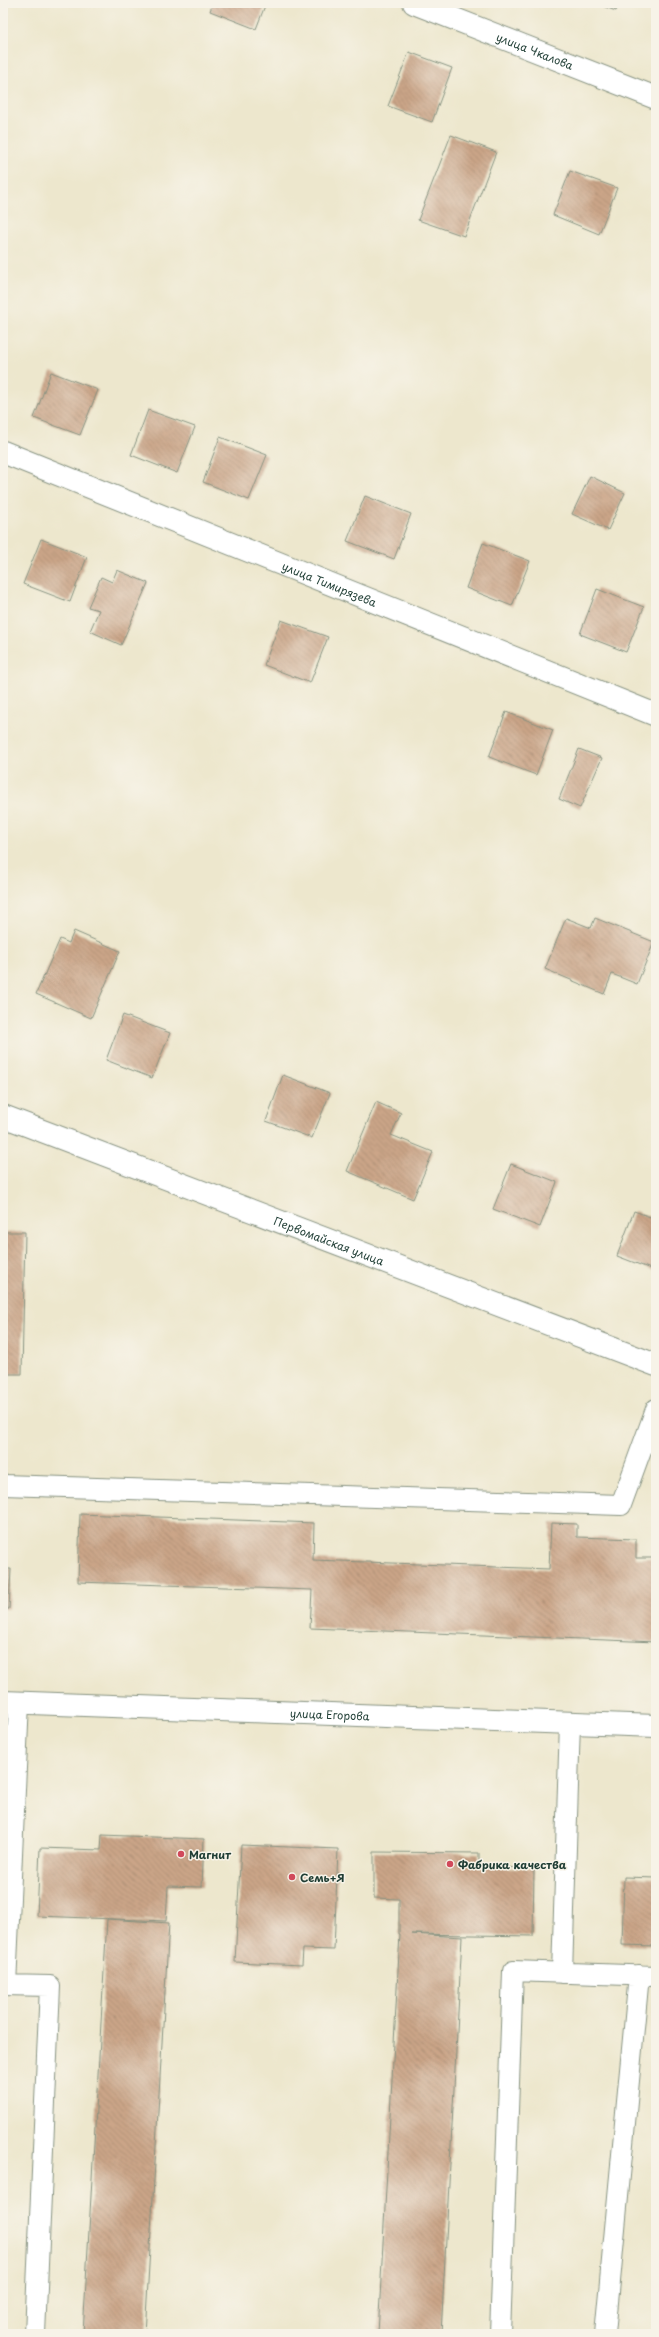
<svg xmlns="http://www.w3.org/2000/svg" width="659" height="2337" font-family="'Playpen Sans',sans-serif">
<defs>
<pattern id="building-back-hatch" width="6" height="6" patternUnits="userSpaceOnUse"><rect width="6" height="6" fill="#cba588"/><path d="M-1 5l2 2M0 0l6 6M5-1l2 2" fill="none" stroke="#a48870"/></pattern>
</defs>
<rect width="100%" height="100%" fill="#f7f3e8"/>
<filter id="ink" filterUnits="userSpaceOnUse"><feTurbulence type="fractalNoise" baseFrequency=".025" numOctaves="2"/><feDisplacementMap in="SourceGraphic" scale="8" xChannelSelector="R" yChannelSelector="G"/><feConvolveMatrix kernelMatrix="1 2 1 2 8 2 1 2 1" color-interpolation-filters="sRGB"/></filter>
<filter id="wash" filterUnits="userSpaceOnUse"><feTurbulence type="fractalNoise" baseFrequency=".012" numOctaves="4" result="noise"/><feDisplacementMap in="SourceGraphic" scale="16" xChannelSelector="R" yChannelSelector="G"/><feGaussianBlur stdDeviation="0.9" result="paint"/><feColorMatrix in="noise" values="0 0 0 0 0 0 0 0 0 0 0 0 0 0 0 0 0 1.4 0 .05"/><feComposite in="paint" operator="in"/></filter>
<g filter="url(#wash)">
<rect width="100%" height="100%" fill="#ede7cd"/>
<g id="blocks">
<path fill="url(#building-back-hatch)" d="M 213,3 L 266,3 L 256,29 L 210,11 Z
M 594,3 L 619,3 L 616,11 Z
M 409,52 L 452,68 L 432,122 L 388,106 Z
M 451,135 L 496,152 L 464,236 L 418,220 Z
M 570,171 L 617,188 L 599,234 L 553,215 Z
M 51,372 L 98,390 L 80,435 L 34,418 Z
M 148,410 L 195,427 L 177,473 L 131,455 Z
M 220,437 L 267,455 L 249,500 L 203,482 Z
M 590,476 L 625,493 L 608,530 L 572,514 Z
M 365,496 L 411,514 L 394,559 L 347,541 Z
M 41,539 L 87,557 L 70,602 L 23,584 Z
M 483,543 L 530,561 L 512,606 L 466,588 Z
M 117,570 L 148,583 L 121,645 L 90,631 L 99,610 L 88,607 L 101,577 L 112,582 Z
M 597,589 L 644,607 L 626,652 L 580,634 Z
M 281,620 L 328,637 L 310,683 L 264,665 Z
M 506,712 L 553,730 L 536,775 L 489,757 Z
M 579,749 L 602,758 L 580,808 L 559,799 Z
M 566,918 L 591,928 L 595,918 L 654,942 L 637,984 L 612,974 L 604,994 L 545,969 Z
M 74,931 L 120,951 L 91,1018 L 36,994 L 60,939 L 69,943 Z
M 123,1015 L 170,1033 L 152,1078 L 106,1060 Z
M 283,1075 L 330,1093 L 312,1138 L 266,1121 Z
M 376,1102 L 401,1113 L 391,1135 L 433,1152 L 413,1199 L 347,1171 Z
M 511,1164 L 557,1182 L 540,1227 L 493,1209 Z
M 634,1211 L 656,1219 L 656,1271 L 617,1256 Z
M 3,1232 L 25,1232 L 22,1374 L 3,1374 Z
M 80,1514 L 314,1523 L 313,1560 L 549,1569 L 551,1523 L 577,1524 L 577,1537 L 636,1539 L 636,1558 L 656,1558 L 656,1642 L 310,1628 L 312,1590 L 78,1582 Z
M 3,1569 L 11,1569 L 9,1609 L 3,1609 Z
M 102,1835 L 204,1839 L 202,1887 L 168,1886 L 166,1921 L 37,1916 L 40,1848 L 101,1850 Z
M 241,1845 L 338,1849 L 334,1950 L 303,1949 L 302,1965 L 235,1962 Z
M 374,1852 L 479,1853 L 479,1867 L 534,1868 L 533,1936 L 412,1934 L 462,1937 L 441,2334 L 378,2334 L 400,1934 L 399,1934 L 399,1899 L 374,1898 Z
M 624,1877 L 656,1878 L 656,1946 L 622,1945 Z
M 107,1919 L 169,1923 L 145,2334 L 83,2334 Z"/>
</g>
</g>
<g filter="url(#ink)">
<use href="#blocks" fill-opacity="0" stroke="#869280" stroke-width="1"/>
<g fill="none" stroke-linecap="round" stroke-linejoin="round">
<defs>
<path id="lane" d="M 3,1485 L 621,1505 L 656,1409
M 562,1973 L 570,1723
M 3,1985 L 50,1986 L 35,2334
M 6,1985 L 19,1703
M 500,2334 L 513,1971 L 656,1976
M 605,2334 L 639,1975"/>
<g id="street">
<path id="s1" d="M 414,3 L 656,98"/>
<path id="s2" d="M 3,452 L 656,715"/>
<path id="s3" d="M 3,1116 L 656,1365"/>
</g>
<g id="primary">
<path id="s4" d="M 3,1702 L 656,1726"/>
</g>
</defs>
<use href="#lane" stroke="#869280" stroke-width="22"/>
<use href="#street" stroke="#869280" stroke-width="24"/>
<use href="#primary" stroke="#869280" stroke-width="24"/>
<use href="#lane" stroke="#fff" stroke-width="20"/>
<use href="#street" stroke="#fff" stroke-width="22"/>
<use href="#primary" stroke="#fff" stroke-width="22"/>
</g>
</g>
<g fill="#d1495b" stroke="#f7f3e8" stroke-width="1.5">
<circle cx="181" cy="1854" r="4"/>
<circle cx="450" cy="1864" r="4"/>
<circle cx="292" cy="1877" r="4"/>
</g>
<g text-anchor="middle" dominant-baseline="central" stroke-width="3" stroke-linejoin="round" paint-order="stroke">
<g font-size="11" fill="#1f3d34" stroke="#f7f3e8">
<text stroke="none"><textPath href="#s1" startOffset="130">улица Чкалова</textPath></text>
<text stroke="none"><textPath href="#s2" startOffset="352">улица Тимирязева</textPath></text>
<text stroke="none"><textPath href="#s3" startOffset="349">Первомайская улица</textPath></text>
<text stroke="none"><textPath href="#s4" startOffset="327">улица Егорова</textPath></text>
</g>
<g font-size="11" font-weight="bold" fill="#1f3d34" stroke="#f7f3e8" text-anchor="start">
<text x="189" y="1854">Магнит</text>
<text x="458" y="1864">Фабрика качества</text>
<text x="300" y="1877">Семь+Я</text>
</g>
</g>
<rect width="659" height="2337" fill="none" stroke="#f7f3e8" stroke-width="16"/>
</svg>
